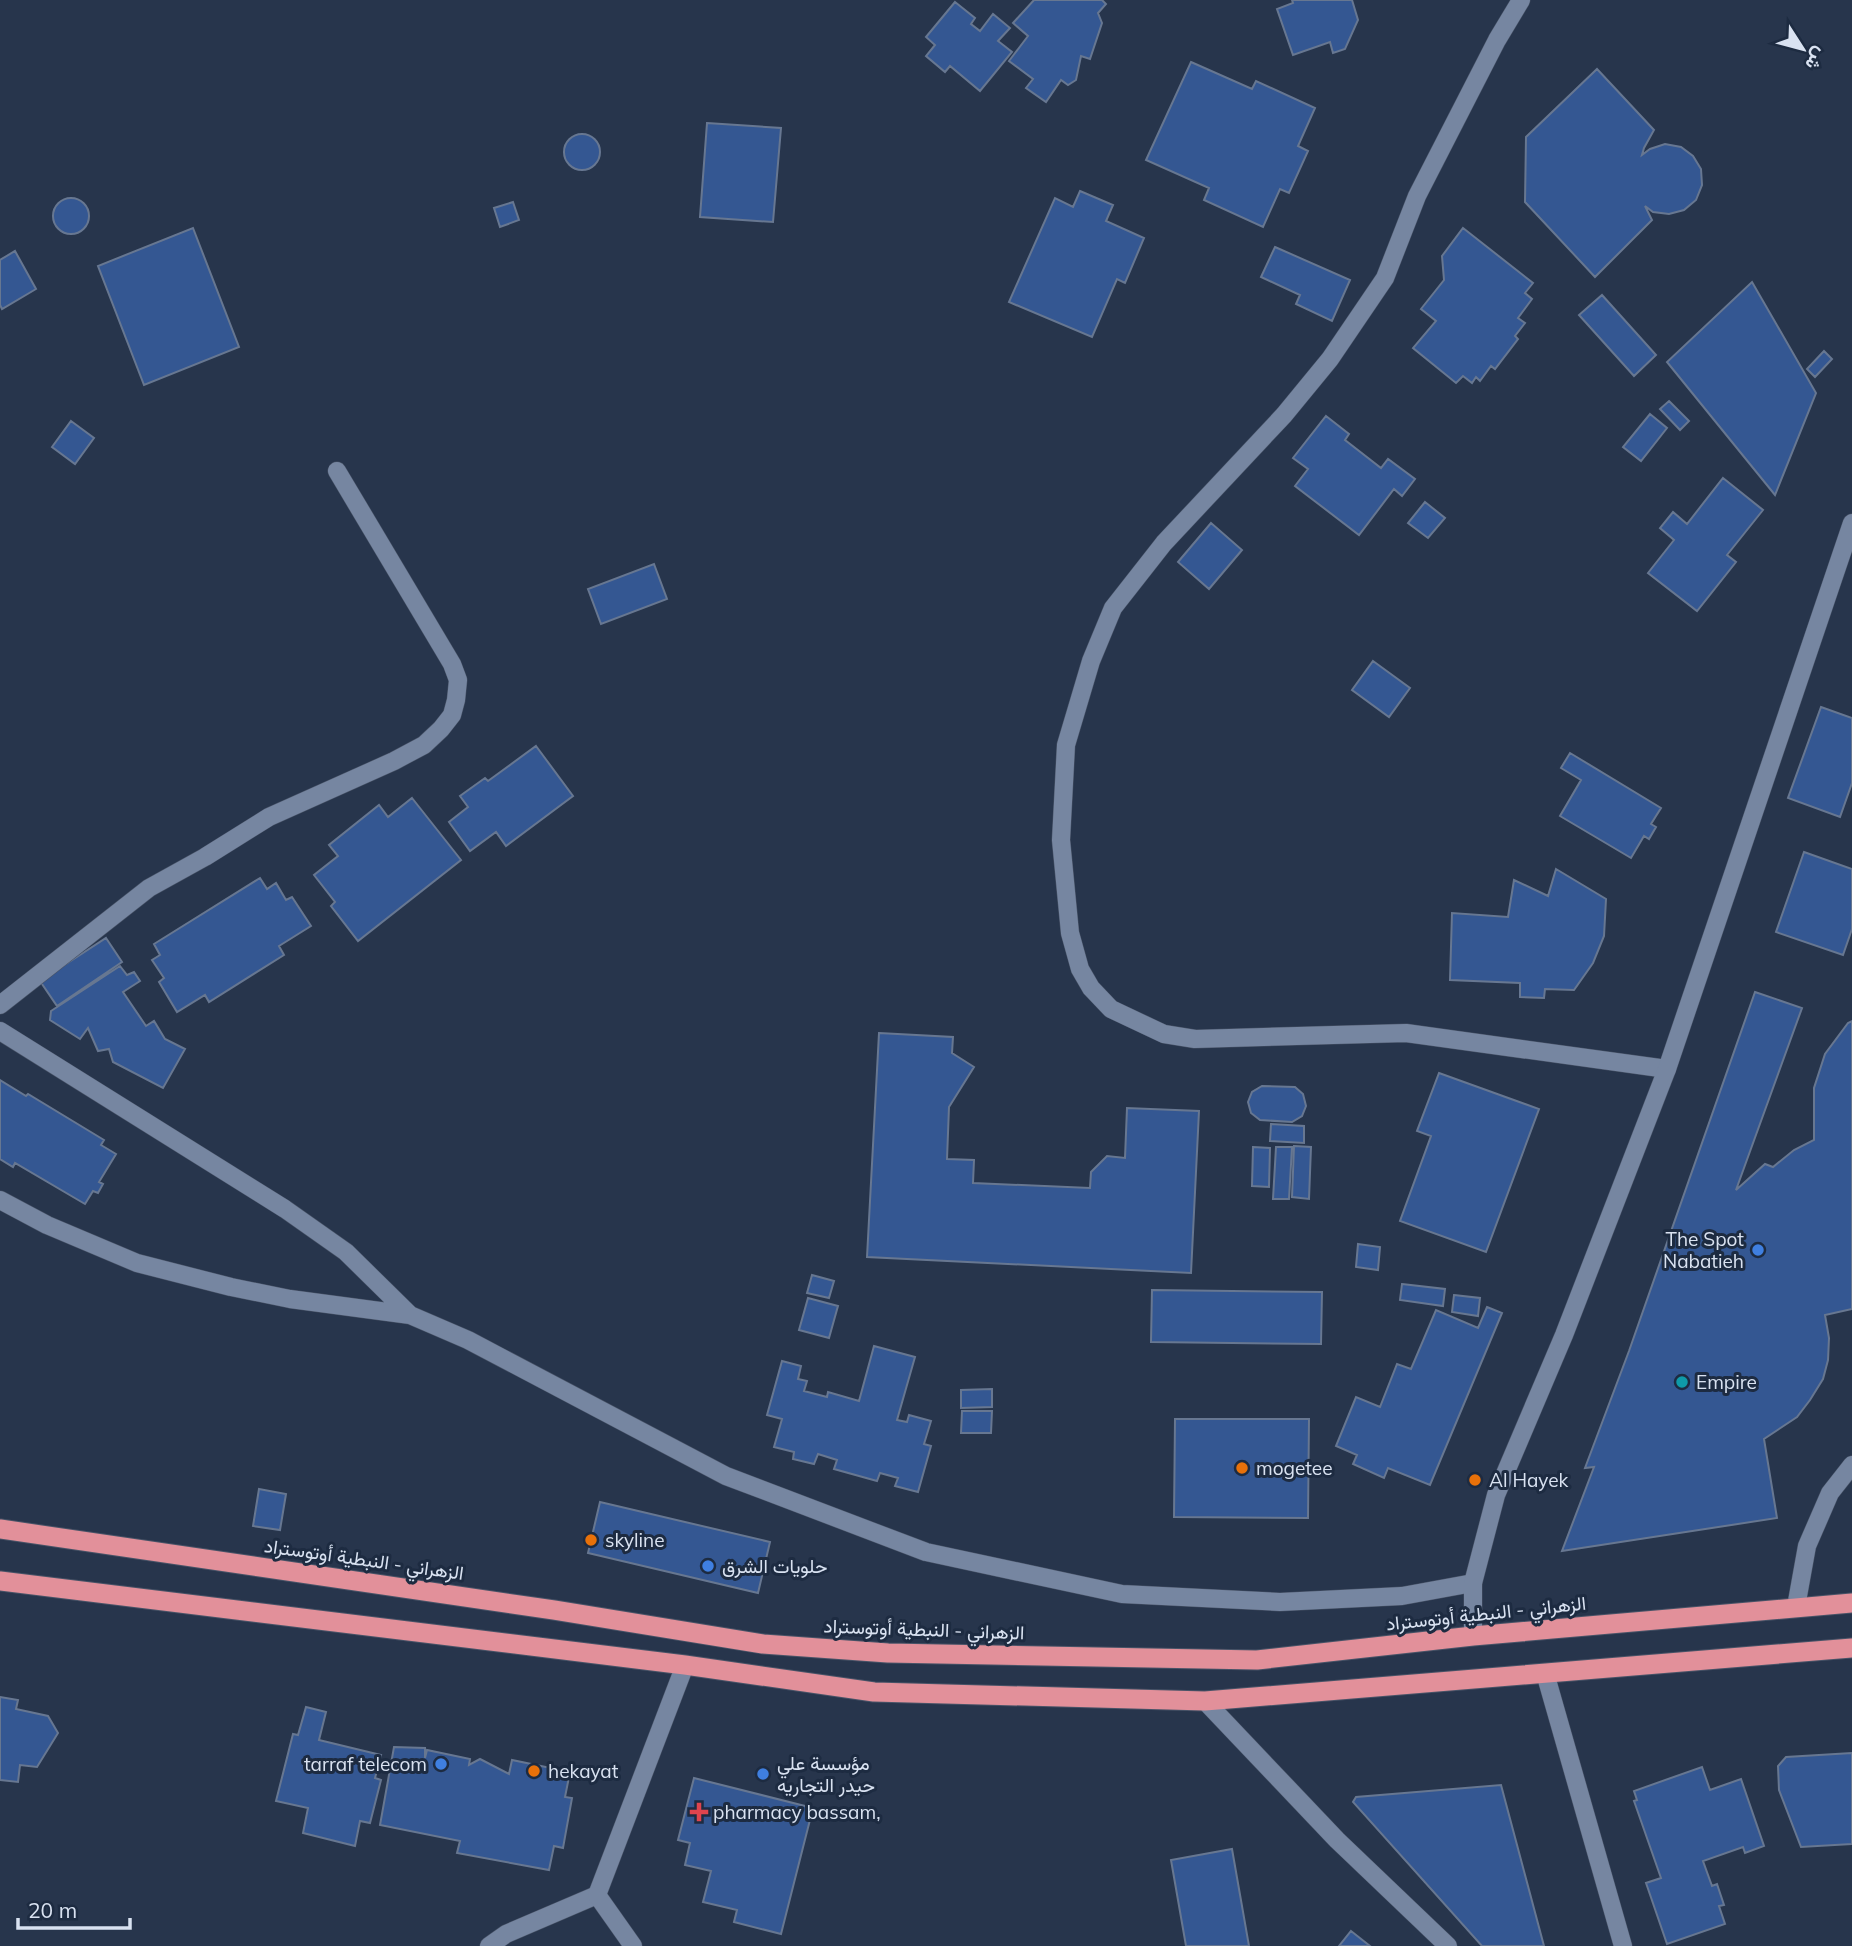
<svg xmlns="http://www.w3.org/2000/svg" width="1852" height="1946" font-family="Mulish,Vazirmatn,sans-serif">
<rect width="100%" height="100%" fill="#27354c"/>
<path fill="#345792" stroke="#677791" stroke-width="2" d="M 1034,0 L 1102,0 L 1106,4 L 1098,13 L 1102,23 L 1090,59 L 1081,56 L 1076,80 L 1068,85 L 1061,80 L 1046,102 L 1026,88 L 1033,79 L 1009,61 L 1028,36 L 1013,23 Z
M 1292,0 L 1352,0 L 1358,20 L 1345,49 L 1333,53 L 1330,42 L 1293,55 L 1277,9 L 1293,3 Z
M 955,2 L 975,18 L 971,24 L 980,31 L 993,14 L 1010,28 L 998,41 L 1012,52 L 980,91 L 950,66 L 945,72 L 926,56 L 935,45 L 926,37 Z
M 1191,62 L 1252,89 L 1256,81 L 1315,108 L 1298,146 L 1308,151 L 1289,193 L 1280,189 L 1263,227 L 1204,200 L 1209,188 L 1146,160 Z
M 1597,69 L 1654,130 L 1644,148 L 1642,155 L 1650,149 L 1665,144 L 1681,147 L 1693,156 L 1701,169 L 1702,185 L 1696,200 L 1684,210 L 1669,214 L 1653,212 L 1645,206 L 1652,220 L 1595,277 L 1525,202 L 1526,137 Z
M 707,123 L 781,128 L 773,222 L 700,217 Z
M564 152a18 18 0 1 1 36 0a18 18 0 1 1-36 0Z
M 1080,191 L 1113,205 L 1106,221 L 1144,238 L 1125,283 L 1117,279 L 1092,337 L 1009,302 L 1055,198 L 1073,207 Z
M53 216a18 18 0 1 1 36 0a18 18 0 1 1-36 0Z
M 513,202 L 519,220 L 500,227 L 494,208 Z
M 193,228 L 239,347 L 144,385 L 98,266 Z
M 1463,228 L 1533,283 L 1525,293 L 1532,299 L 1518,318 L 1525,323 L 1515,336 L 1518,339 L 1495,369 L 1491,366 L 1480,381 L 1476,377 L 1472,383 L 1463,376 L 1456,383 L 1413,348 L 1436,321 L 1421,309 L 1444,280 L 1442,256 Z
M 1275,247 L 1350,280 L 1332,321 L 1296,304 L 1300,295 L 1261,277 Z
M 15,251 L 36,289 L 2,309 L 0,305 L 0,260 Z
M 1752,282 L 1816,393 L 1775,495 L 1667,362 Z
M 1602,295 L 1656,355 L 1634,376 L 1579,315 Z
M 1824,351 L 1832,359 L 1815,377 L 1807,369 Z
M 1669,401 L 1689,421 L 1680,430 L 1660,409 Z
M 1650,414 L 1667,428 L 1641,461 L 1623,447 Z
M 1326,416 L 1349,434 L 1345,440 L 1381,468 L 1388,459 L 1415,479 L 1402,496 L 1394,489 L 1359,535 L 1295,486 L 1308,469 L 1293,458 Z
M 71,421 L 94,438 L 75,464 L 52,447 Z
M 1723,478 L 1763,510 L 1727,555 L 1736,562 L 1697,611 L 1648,573 L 1674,540 L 1660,528 L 1673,512 L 1687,524 Z
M 1425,502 L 1445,518 L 1428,538 L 1408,523 Z
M 1211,523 L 1242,550 L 1209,589 L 1178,562 Z
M 654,564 L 667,599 L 601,624 L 588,589 Z
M 1373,661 L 1410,688 L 1389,717 L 1352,690 Z
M 1821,707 L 1852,718 L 1852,783 L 1840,817 L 1788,798 Z
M 536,746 L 573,796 L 506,846 L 496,832 L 470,851 L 449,822 L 468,807 L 460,796 L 485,778 L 488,781 Z
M 1570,753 L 1661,808 L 1651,824 L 1656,827 L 1649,839 L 1644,836 L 1631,858 L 1560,816 L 1581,780 L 1561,768 Z
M 412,798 L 461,860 L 358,941 L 331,906 L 335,902 L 314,875 L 338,856 L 329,845 L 379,805 L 388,817 Z
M 1804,852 L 1852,869 L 1852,929 L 1843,955 L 1776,932 Z
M 1556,869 L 1606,899 L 1604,936 L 1593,963 L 1574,990 L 1545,989 L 1544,998 L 1520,997 L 1520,983 L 1450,980 L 1452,913 L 1508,917 L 1514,880 L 1548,896 Z
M 260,878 L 267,889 L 276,883 L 286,900 L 292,897 L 311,926 L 279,946 L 284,955 L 209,1002 L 205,995 L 177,1012 L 159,982 L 164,978 L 152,960 L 160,955 L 154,944 Z
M 106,938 L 122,962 L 57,1006 L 40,981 Z
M 120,966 L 127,975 L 134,972 L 140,981 L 123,992 L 146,1026 L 154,1021 L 165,1039 L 185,1049 L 163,1088 L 113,1062 L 109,1049 L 98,1051 L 88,1028 L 80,1039 L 50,1020 L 51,1011 Z
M 1755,992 L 1802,1008 L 1736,1190 L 1765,1164 L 1773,1167 L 1794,1150 L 1814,1140 L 1814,1088 L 1825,1054 L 1848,1023 L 1852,1021 L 1852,1309 L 1825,1315 L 1829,1338 L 1828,1360 L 1823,1379 L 1810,1400 L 1797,1417 L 1764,1439 L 1777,1518 L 1562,1551 L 1594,1467 L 1585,1468 L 1629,1351 Z
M 879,1033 L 953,1037 L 952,1053 L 974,1067 L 949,1107 L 947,1159 L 974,1160 L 973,1183 L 1090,1188 L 1091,1172 L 1107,1156 L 1125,1158 L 1127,1108 L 1199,1111 L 1191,1273 L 867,1257 Z
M 1439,1073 L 1539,1109 L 1486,1252 L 1400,1221 L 1431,1136 L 1417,1131 Z
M 0,1080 L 26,1096 L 28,1094 L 104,1140 L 101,1145 L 116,1154 L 99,1182 L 103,1184 L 98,1193 L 93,1191 L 85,1204 L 15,1163 L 13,1167 L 0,1159 Z
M 1262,1086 L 1295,1087 L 1303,1094 L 1306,1106 L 1302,1116 L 1292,1122 L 1260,1120 L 1251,1113 L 1248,1102 L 1252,1092 Z
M 1271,1124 L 1304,1126 L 1304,1143 L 1270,1141 Z
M 1294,1146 L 1311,1147 L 1309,1199 L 1292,1197 Z
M 1253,1147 L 1270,1148 L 1269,1187 L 1252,1186 Z
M 1276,1147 L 1292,1147 L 1289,1199 L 1273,1199 Z
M 1358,1244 L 1380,1247 L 1378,1270 L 1356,1267 Z
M 812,1275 L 834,1281 L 829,1298 L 807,1293 Z
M 1402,1284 L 1445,1289 L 1443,1306 L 1400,1300 Z
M 1152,1290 L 1322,1292 L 1321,1344 L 1151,1342 Z
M 1454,1295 L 1480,1298 L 1478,1316 L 1452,1312 Z
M 808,1298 L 838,1306 L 829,1338 L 799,1330 Z
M 1487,1307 L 1502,1313 L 1430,1485 L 1388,1468 L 1384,1478 L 1353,1464 L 1357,1455 L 1336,1446 L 1356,1397 L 1380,1407 L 1397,1364 L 1411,1369 L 1436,1310 L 1478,1328 Z
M 874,1346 L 915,1357 L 897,1420 L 907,1422 L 909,1415 L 931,1421 L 924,1444 L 931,1446 L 918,1492 L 895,1486 L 898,1478 L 880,1473 L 877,1481 L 834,1469 L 837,1460 L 818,1454 L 814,1464 L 793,1459 L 794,1452 L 774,1447 L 782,1419 L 767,1415 L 782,1361 L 801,1366 L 798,1379 L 807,1381 L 804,1391 L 827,1397 L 828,1392 L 859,1401 Z
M 992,1389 L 992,1407 L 961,1408 L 961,1390 Z
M 962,1411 L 992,1411 L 991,1433 L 961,1433 Z
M 1175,1419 L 1309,1419 L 1308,1518 L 1174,1517 Z
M 259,1489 L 286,1494 L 280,1530 L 253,1526 Z
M 600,1502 L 770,1542 L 758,1593 L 588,1553 Z
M 0,1697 L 18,1700 L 16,1709 L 48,1716 L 58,1733 L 37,1767 L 20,1765 L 18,1782 L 0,1780 Z
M 306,1707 L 326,1712 L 319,1740 L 381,1755 L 375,1778 L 381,1780 L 370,1823 L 360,1821 L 355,1846 L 303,1833 L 308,1808 L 276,1801 L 293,1734 L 298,1735 Z
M 394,1747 L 425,1748 L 425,1758 L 427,1750 L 470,1759 L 469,1765 L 480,1759 L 509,1774 L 512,1760 L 570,1772 L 565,1797 L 572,1798 L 563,1848 L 554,1846 L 549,1870 L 457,1853 L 460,1841 L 380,1825 Z
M 1852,1753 L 1852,1844 L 1801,1847 L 1779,1790 L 1778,1766 L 1786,1757 Z
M 1702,1767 L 1710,1790 L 1741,1779 L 1764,1846 L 1745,1853 L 1743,1847 L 1703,1861 L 1712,1886 L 1717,1884 L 1724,1905 L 1719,1906 L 1725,1924 L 1667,1944 L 1646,1883 L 1661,1878 L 1634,1801 L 1637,1800 L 1634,1791 Z
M 694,1778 L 813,1808 L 781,1934 L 734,1922 L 737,1910 L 703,1902 L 711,1871 L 685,1865 L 690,1843 L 678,1840 Z
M 1501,1785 L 1544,1946 L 1482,1946 L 1353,1802 L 1356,1797 Z
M 1232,1849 L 1249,1946 L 1186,1946 L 1171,1860 Z
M 1351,1931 L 1370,1946 L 1339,1946 Z"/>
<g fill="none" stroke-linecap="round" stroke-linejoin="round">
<defs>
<path id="service" d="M 489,1946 L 506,1934 L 597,1895"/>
<path id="minor" d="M 1521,0 L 1497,40 L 1417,196 L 1385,278 L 1330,359 L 1284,415 L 1164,543 L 1113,608 L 1091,661 L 1066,745 L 1061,840 L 1070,933 L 1080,969 L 1091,988 L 1111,1009 L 1164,1034 L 1195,1039 L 1406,1033 L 1667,1069
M 0,1005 L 149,888 L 205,857 L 269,817 L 394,761 L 424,745 L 441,729 L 452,715 L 456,700 L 458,680 L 452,664 L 337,471
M 0,1031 L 285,1209 L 346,1252 L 410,1315
M 0,1200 L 47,1225 L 137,1263 L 231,1287 L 290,1299 L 410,1315 L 468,1340 L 726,1476 L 926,1552 L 1122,1594 L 1280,1602 L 1402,1596 L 1473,1583
M 1796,1607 L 1807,1546 L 1830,1493 L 1852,1465
M 633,1946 L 597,1895 L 685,1665"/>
<path id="tertiary" d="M 1473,1636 L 1473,1583 L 1496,1495 L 1564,1335 L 1667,1069 L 1852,523
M 1545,1673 L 1623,1946
M 1205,1701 L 1337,1840 L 1448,1946"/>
<path id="trunk" d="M 0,1529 L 554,1610 L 763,1644 L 888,1653 L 1257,1660 L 1473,1636 L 1852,1603
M 0,1581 L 685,1665 L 874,1692 L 1205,1701 L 1852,1648"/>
</defs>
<use href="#service" stroke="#485367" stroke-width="19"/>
<use href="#minor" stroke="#485367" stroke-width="19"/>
<use href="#tertiary" stroke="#485367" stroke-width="19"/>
<use href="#trunk" stroke="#485367" stroke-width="21"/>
<use href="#service" stroke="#7686a1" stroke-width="18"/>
<use href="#minor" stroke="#7686a1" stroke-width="18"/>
<use href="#tertiary" stroke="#7686a1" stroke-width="18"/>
<use href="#trunk" stroke="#e2909a" stroke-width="19"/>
</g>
<g fill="#3f7fe0" stroke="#1d2b41" stroke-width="2.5">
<circle cx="1758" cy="1250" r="7"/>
<circle cx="708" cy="1566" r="7"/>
<circle cx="441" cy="1764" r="7"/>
<circle cx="763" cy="1774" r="7"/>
</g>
<circle fill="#0f9aa8" stroke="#1d2b41" stroke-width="2.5" cx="1682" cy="1382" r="7"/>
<g fill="#e8710a" stroke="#1d2b41" stroke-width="2.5">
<circle cx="1242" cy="1468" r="7"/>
<circle cx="1475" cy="1480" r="7"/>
<circle cx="591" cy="1540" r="7"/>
<circle cx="534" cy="1771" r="7"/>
</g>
<path fill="#e0444e" stroke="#1d2b41" stroke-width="2.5" d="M695.5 1801.5h7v7h7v7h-7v7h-7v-7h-7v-7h7z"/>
<g text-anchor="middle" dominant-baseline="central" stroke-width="6" stroke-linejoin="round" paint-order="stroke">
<g font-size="19" fill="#d9e2f1" stroke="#1d2b41" text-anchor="start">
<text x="1744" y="1239" text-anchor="end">The Spot<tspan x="1744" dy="22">Nabatieh</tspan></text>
<text x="1696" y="1382">Empire</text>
<text x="1256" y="1468">mogetee</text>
<text x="1489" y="1480">Al Hayek</text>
<text x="605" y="1540">skyline</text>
<text x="722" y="1566">حلويات الشرق</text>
<text x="777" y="1763">مؤسسة علي<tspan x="777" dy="22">حيدر التجاريه</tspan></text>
<text x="427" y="1764" text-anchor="end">tarraf telecom</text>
<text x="548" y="1771">hekayat</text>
<text x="713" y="1812">pharmacy bassam,</text>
</g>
<g font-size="19" fill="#d9e2f1" stroke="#1d2b41">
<text transform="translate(364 1559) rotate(8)">الزهراني - النبطية أوتوستراد</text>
<text transform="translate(1486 1613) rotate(-6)">الزهراني - النبطية أوتوستراد</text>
<text transform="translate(924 1629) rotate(2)">الزهراني - النبطية أوتوستراد</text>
</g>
</g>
<g transform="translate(1803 49) rotate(126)" stroke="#1d2b41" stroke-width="5" paint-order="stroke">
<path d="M0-5L12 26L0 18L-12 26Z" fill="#d9e2f1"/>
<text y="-10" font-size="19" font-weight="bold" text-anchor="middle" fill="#d9e2f1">ش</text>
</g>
<path d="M18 1918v10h112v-10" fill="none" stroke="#d9e2f1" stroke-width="3.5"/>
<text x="28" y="1918" font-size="21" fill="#d9e2f1" stroke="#1d2b41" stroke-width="5" paint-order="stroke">20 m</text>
</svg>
